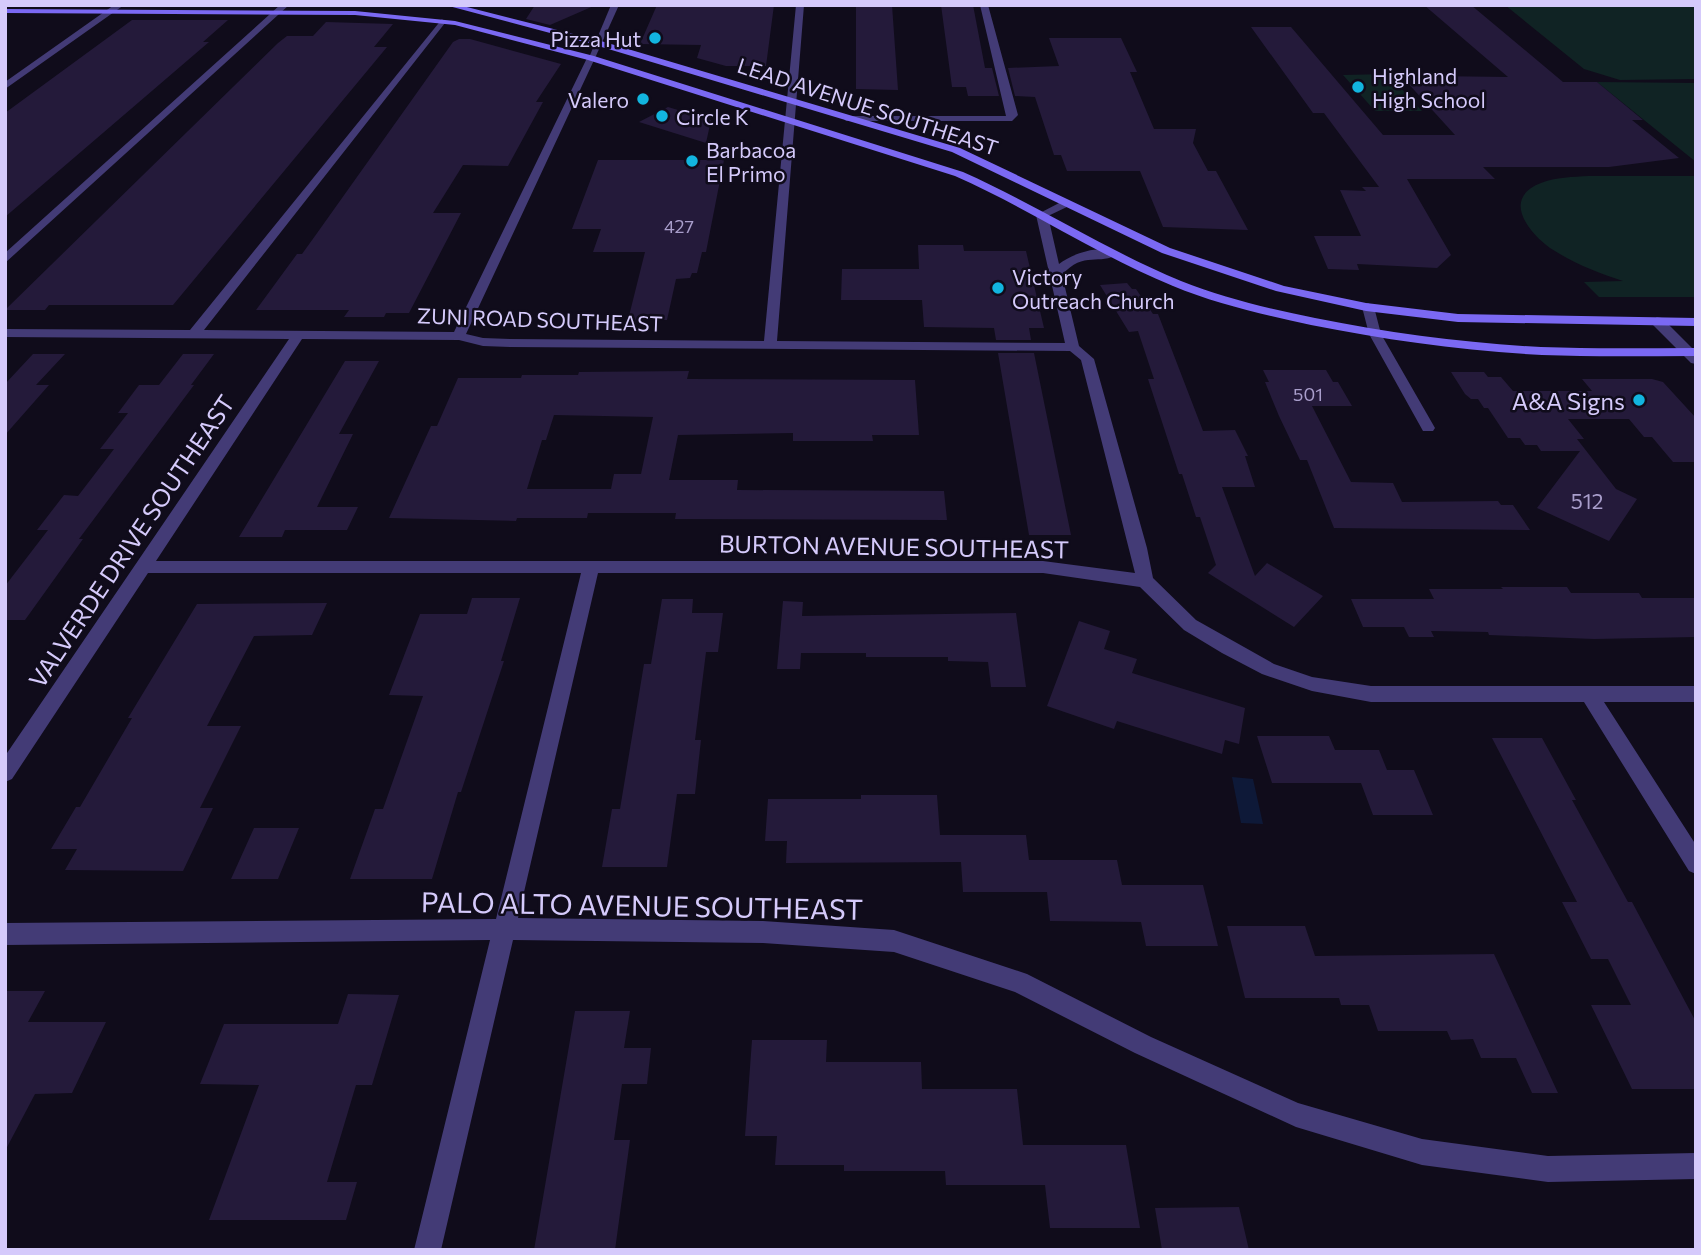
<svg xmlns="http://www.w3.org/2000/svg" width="1701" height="1255" font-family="Commissioner,sans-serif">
<rect width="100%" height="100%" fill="#100c1b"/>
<path fill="#102324" d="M 1505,5 L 1696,5 L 1696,79 L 1620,80 L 1584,69 Z
M 1388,74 L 1422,111 L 1375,111 L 1343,75 Z
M 1597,82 L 1696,83 L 1696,162 Z
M 1589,176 L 1696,176 L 1696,297 L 1599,297 L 1584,282 L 1623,281 C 1598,273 1573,263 1550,248 C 1527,231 1502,198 1541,183 C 1556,177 1573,177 1589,176 Z"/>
<path fill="#0e1938" d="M 1232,777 L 1253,779 L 1263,824 L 1241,823 Z"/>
<path fill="#241a3a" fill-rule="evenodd" d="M 535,5 L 596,5 L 550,25 L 526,19 Z
M 657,5 L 774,5 L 766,66 L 726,66 L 697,58 L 701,45 L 640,44 Z
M 856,5 L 892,5 L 898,90 L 856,89 Z
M 941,5 L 973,5 L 985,68 L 992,68 L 999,96 L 968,96 L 966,87 L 952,87 Z
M 1424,5 L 1471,5 L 1563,82 L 1597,82 L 1643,120 L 1632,120 L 1679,158 L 1609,167 L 1483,167 L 1495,179 L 1407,179 L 1451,255 L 1437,268 L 1357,264 L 1359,270 L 1328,269 L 1314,236 L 1361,236 L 1340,190 L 1366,191 L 1362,187 L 1379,187 L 1324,113 L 1313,113 L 1251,27 L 1291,27 L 1383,135 L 1455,135 L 1405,80 L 1434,80 L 1430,76 L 1508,77 Z
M 132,20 L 228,20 L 203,42 L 209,42 L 5,217 L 5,113 Z
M 326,22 L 393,24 L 374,47 L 387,47 L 173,305 L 49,305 L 45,310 L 5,310 L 278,43 L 287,36 L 313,36 Z
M 1049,38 L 1121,38 L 1137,72 L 1130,72 L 1154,129 L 1196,129 L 1193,143 L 1208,171 L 1216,171 L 1248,230 L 1163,227 L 1140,171 L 1067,171 L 1061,155 L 1054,155 L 1035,97 L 1015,96 L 1008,68 L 1059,66 Z
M 459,39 L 470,39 L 561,64 L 536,102 L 543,102 L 508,166 L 463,165 L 433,213 L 461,213 L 409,313 L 386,313 L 384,317 L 344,317 L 349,310 L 256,310 L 297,254 L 302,254 L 315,236 L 453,42 Z
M 668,107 L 711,120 L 706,143 L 639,122 Z
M 598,160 L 724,160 L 706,252 L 702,252 L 697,273 L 692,273 L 690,278 L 676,279 L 667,320 L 628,320 L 645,252 L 593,252 L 601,229 L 572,229 Z
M 918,245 L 963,245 L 964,251 L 1026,251 L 1044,328 L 1029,328 L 1031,340 L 996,340 L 994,328 L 924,327 L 922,300 L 841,300 L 842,269 L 919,269 Z
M 1127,283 L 1132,289 L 1136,289 L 1153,314 L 1158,314 L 1203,431 L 1235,430 L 1248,456 L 1245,456 L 1255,487 L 1222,487 L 1255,576 L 1267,563 L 1323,596 L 1294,627 L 1208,573 L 1216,565 L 1200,517 L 1196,517 L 1182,474 L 1179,474 L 1148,379 L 1154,379 L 1138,331 L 1129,332 L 1100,285 Z
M 998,353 L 1034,353 L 1071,535 L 1029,535 Z
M 33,354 L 65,354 L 36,385 L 49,385 L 5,435 L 5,384 Z
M 183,354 L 214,354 L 191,385 L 194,385 L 79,539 L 83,539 L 25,620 L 5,620 L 5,586 L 48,530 L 37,530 L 64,495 L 78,496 L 114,449 L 100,449 L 128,413 L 118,413 L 139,385 L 159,385 Z
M 345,361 L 379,361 L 339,434 L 353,434 L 317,507 L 358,507 L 347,530 L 285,530 L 282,537 L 239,537 Z
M 1263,370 L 1326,370 L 1333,382 L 1338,382 L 1352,406 L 1312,406 L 1351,482 L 1393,483 L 1402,502 L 1498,501 L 1501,505 L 1513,505 L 1530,530 L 1334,528 L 1307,460 L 1300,460 L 1279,416 L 1265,382 L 1269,382 Z
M 689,371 L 687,379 L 915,380 L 919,435 L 872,435 L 873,441 L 793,441 L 793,433 L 678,435 L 669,480 L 738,480 L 737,490 L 944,491 L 947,520 L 675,519 L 676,513 L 588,513 L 587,518 L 517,518 L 516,521 L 389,518 L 431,426 L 437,426 L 458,378 L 521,378 L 522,375 L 578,375 L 579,372 ZM 554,415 L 653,417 L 641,474 L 614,474 L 611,489 L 527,489 L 542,440 L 546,440 Z
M 1451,372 L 1484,372 L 1488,377 L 1501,377 L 1513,391 L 1592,391 L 1582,379 L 1652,379 L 1663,382 L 1696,418 L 1696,462 L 1673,462 L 1652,437 L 1644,437 L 1629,419 L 1568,419 L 1584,439 L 1577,439 L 1616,489 L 1637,499 L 1609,541 L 1537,508 L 1580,451 L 1541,451 L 1537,445 L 1525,445 L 1520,438 L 1508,438 L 1488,408 L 1484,408 L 1478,399 L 1471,399 L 1465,394 Z
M 1501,587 L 1567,587 L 1571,593 L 1639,593 L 1642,598 L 1696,598 L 1696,637 L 1594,639 L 1489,635 L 1488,632 L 1431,631 L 1434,637 L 1409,637 L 1404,627 L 1363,627 L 1351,599 L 1434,599 L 1429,589 L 1503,589 Z
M 472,598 L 520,598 L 501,661 L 504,661 L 461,792 L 458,792 L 432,879 L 350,879 L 375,809 L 383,809 L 423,696 L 389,695 L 420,614 L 467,614 Z
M 662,599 L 693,599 L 692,613 L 723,613 L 718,652 L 706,652 L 695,740 L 701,740 L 695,794 L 677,794 L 667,867 L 602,867 L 612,809 L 620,809 L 644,664 L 651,664 Z
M 783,601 L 803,602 L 802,616 L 1016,613 L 1026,687 L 991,687 L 988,662 L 948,661 L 948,657 L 866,657 L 866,653 L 801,653 L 800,669 L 777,669 Z
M 327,603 L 312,635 L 254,636 L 207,726 L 241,726 L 200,808 L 213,808 L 183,871 L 65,870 L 77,849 L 51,849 L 76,807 L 80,807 L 132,718 L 128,718 L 197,604 Z
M 1079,621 L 1110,631 L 1104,649 L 1137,659 L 1132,673 L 1245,708 L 1239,744 L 1225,740 L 1222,754 L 1117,721 L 1114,729 L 1047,706 Z
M 1257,736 L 1329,736 L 1335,750 L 1379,750 L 1387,770 L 1414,770 L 1433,815 L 1373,815 L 1361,783 L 1272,783 Z
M 1492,738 L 1542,738 L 1576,800 L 1572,800 L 1628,902 L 1632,902 L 1696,1022 L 1696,1089 L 1632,1089 L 1591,1005 L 1631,1005 L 1608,959 L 1591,959 L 1562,902 L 1577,902 Z
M 861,795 L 937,795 L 940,835 L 1026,835 L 1029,860 L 1117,860 L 1122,885 L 1203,885 L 1218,946 L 1146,946 L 1141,922 L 1050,921 L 1047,892 L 963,892 L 961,862 L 786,863 L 787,841 L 765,841 L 768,799 L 861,799 Z
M 254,828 L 299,828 L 278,879 L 231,879 Z
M 1227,926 L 1305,926 L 1315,956 L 1494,954 L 1558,1093 L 1532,1093 L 1516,1058 L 1481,1058 L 1473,1039 L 1451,1040 L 1447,1031 L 1378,1031 L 1369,1005 L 1341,1005 L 1339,998 L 1245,998 Z
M 5,991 L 45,991 L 28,1022 L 106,1022 L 72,1093 L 35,1094 L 5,1151 Z
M 348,994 L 399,995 L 372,1085 L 356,1085 L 327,1182 L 357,1182 L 346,1220 L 209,1220 L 259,1085 L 200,1084 L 224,1024 L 338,1024 Z
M 575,1011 L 630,1011 L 624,1048 L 651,1048 L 647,1084 L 622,1084 L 614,1140 L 630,1140 L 615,1250 L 534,1250 Z
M 752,1040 L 827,1040 L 826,1062 L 921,1062 L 922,1089 L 1017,1089 L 1023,1145 L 1126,1145 L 1140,1228 L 1050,1228 L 1045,1185 L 946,1185 L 945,1171 L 844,1171 L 844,1165 L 775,1165 L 777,1136 L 745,1136 Z
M 1239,1207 L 1249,1250 L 1162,1250 L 1155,1208 Z"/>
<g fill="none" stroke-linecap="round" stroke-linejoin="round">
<path fill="#433b76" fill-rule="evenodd" d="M 114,5 L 124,5 L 5,89 L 5,82 Z
M 280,5 L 289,5 L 5,263 L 5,253 Z
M 796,5 L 804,5 L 777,341 L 1065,343 L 1036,215 L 1063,201 L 1071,201 L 1071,205 L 1048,216 L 1059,264 C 1073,253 1103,243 1118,254 C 1100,266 1084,250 1062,275 L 1079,346 L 1094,359 L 1147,548 L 1153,578 L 1196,620 L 1274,664 L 1312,677 L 1371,686 L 1696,686 L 1696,702 L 1604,702 L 1696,845 L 1696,874 L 1689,871 L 1584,702 L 1371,702 L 1312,691 L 1262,674 L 1222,653 L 1184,630 L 1140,587 L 1043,573 L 598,573 L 518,918 L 763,921 L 894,930 L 1027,974 L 1151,1037 L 1298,1103 L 1422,1139 L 1548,1156 L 1696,1153 L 1696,1179 L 1548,1182 L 1422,1165 L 1296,1127 L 1135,1053 L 1015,992 L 894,952 L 763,943 L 513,940 L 441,1250 L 414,1250 L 490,940 L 5,945 L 5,923 L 496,919 L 581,573 L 148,573 L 12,779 L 5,782 L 5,756 L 289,339 L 5,337 L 5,329 L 190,330 L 442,19 L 445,23 L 204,330 L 454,332 L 587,58 L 591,55 L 595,58 L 466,334 L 483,338 L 510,339 L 764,341 ZM 302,339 L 459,340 L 483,346 L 510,347 L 1070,351 L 1081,360 L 1135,573 L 1043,561 L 156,561 Z
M 980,5 L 988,5 L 1018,115 L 1012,121 L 846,121 L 844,119 L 849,116 L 1006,116 Z
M 1368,303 L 1374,307 L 1381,334 L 1435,428 L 1433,431 L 1423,431 L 1369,334 L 1362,307 Z
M 1657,317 L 1662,318 L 1696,352 L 1696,364 L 1691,363 L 1652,324 L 1651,321 Z"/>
<path fill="#433b76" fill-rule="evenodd" d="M 611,5 L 619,5 L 595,58 L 588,60 Z"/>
<path fill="#7b69f3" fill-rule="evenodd" d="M 445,5 L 459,5 L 601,41 L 960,148 L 1170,248 L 1284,286 L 1366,303 L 1458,314 L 1696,318 L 1696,326 L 1458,322 L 1366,311 L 1276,291 L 1162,253 L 952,152 L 595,45 Z
M 5,9 L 355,11 L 455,21 L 594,56 L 963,172 C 1037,205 1106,250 1181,281 C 1224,298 1270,309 1315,318 C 1390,333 1465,343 1541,347 C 1593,349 1644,348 1696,348 L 1696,356 C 1645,356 1593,357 1542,355 C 1464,351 1387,340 1311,325 C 1265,315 1216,304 1173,286 C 1097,255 1030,209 955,176 L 588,60 L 455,25 L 355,15 L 5,13 Z"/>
</g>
<g fill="#12b5df" stroke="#100c1b" stroke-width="2.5">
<circle cx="655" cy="38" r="7"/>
<circle cx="1358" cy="87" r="7"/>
<circle cx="643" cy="99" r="7"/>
<circle cx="662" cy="116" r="7"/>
<circle cx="692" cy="161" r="7"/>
<circle cx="998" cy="288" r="7"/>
<circle cx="1639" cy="400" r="7"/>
</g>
<g text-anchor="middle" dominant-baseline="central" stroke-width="5" stroke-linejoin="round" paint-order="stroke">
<g font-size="18" fill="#a99ecb">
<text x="679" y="226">427</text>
<text x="1308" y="394">501</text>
</g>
<g font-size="21" fill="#d5cafb" stroke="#100c1b" text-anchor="start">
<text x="641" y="38" text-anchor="end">Pizza Hut</text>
<text x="1372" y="75">Highland<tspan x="1372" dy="24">High School</tspan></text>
<text x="629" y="99" text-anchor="end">Valero</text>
<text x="676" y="116">Circle K</text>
<text x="706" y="149">Barbacoa<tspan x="706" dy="24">El Primo</tspan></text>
<text x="1012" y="276">Victory<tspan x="1012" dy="24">Outreach Church</tspan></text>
</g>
<g font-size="21" fill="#d5cafb" stroke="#100c1b">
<text transform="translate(868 106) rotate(18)">LEAD AVENUE SOUTHEAST</text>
<text transform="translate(540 319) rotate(2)">ZUNI ROAD SOUTHEAST</text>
</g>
<g font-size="21" fill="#a99ecb">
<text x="1587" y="500">512</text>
</g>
<g font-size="24" fill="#d5cafb" stroke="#100c1b" text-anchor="end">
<text x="1625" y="400">A&amp;A Signs</text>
</g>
<g font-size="24" fill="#d5cafb" stroke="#100c1b">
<text transform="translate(131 541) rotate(-56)">VALVERDE DRIVE SOUTHEAST</text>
<text transform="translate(894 546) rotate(1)">BURTON AVENUE SOUTHEAST</text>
</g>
<g font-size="28" fill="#d5cafb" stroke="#100c1b">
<text transform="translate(642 905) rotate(1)">PALO ALTO AVENUE SOUTHEAST</text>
</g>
</g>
<rect width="1701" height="1255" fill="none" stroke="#d5cafb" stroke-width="14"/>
</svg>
